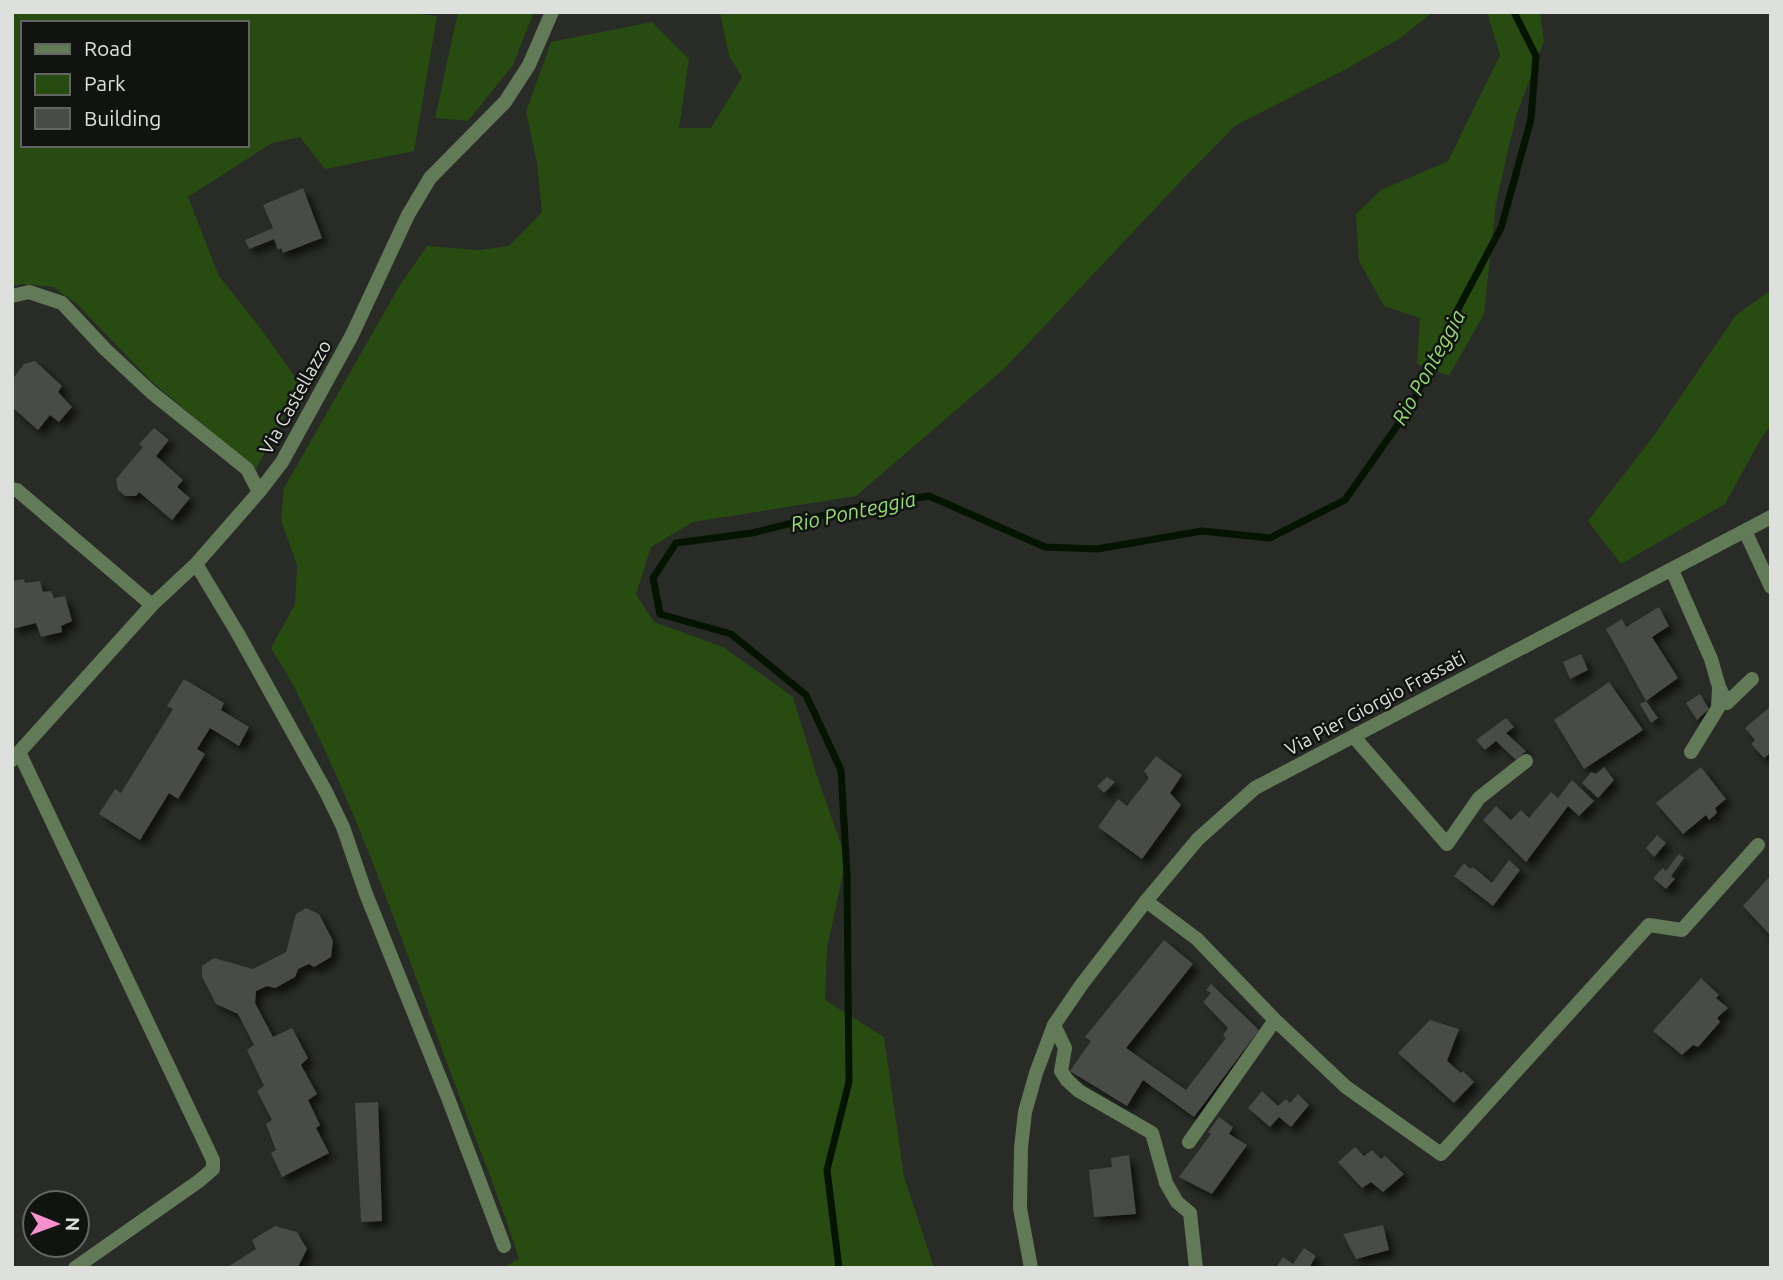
<svg xmlns="http://www.w3.org/2000/svg" width="1783" height="1280" font-family="Ubuntu,sans-serif">
<defs>
<filter id="shadow"><feDropShadow dx="6" dy="6" stdDeviation="3.5" flood-color="#0009"/></filter>
</defs>
<rect width="100%" height="100%" fill="#282b26"/>
<path fill="#284b12" fill-rule="evenodd" d="M 12,12 L 404,12 L 437,16 L 414,151 L 325,169 L 300,137 L 272,143 L 188,197 L 219,276 L 258,325 L 301,385 L 256,469 L 151,381 L 76,303 L 53,287 L 22,284 L 12,286 ZM 23,23 L 247,23 L 247,145 L 23,145 Z
M 458,12 L 534,12 L 513,65 L 468,121 L 435,118 Z
M 720,12 L 1433,12 L 1399,39 L 1346,69 L 1236,125 L 1181,181 L 1005,368 L 856,496 L 693,522 L 651,547 L 636,594 L 654,622 L 723,647 L 793,697 L 816,773 L 846,859 L 827,948 L 825,1000 L 884,1037 L 904,1177 L 934,1268 L 502,1268 L 519,1259 C 497,1188 467,1119 442,1049 C 399,931 357,811 300,699 C 292,681 281,665 271,648 L 295,604 L 297,565 L 281,520 L 284,488 L 400,285 L 427,246 L 479,250 L 509,246 L 542,212 L 537,163 L 526,112 L 551,42 L 652,22 L 689,59 L 679,128 L 711,128 L 742,77 L 729,56 Z
M 1487,12 L 1540,12 L 1544,41 L 1516,116 L 1496,203 L 1484,314 L 1449,376 L 1417,364 L 1420,318 L 1384,306 L 1359,261 L 1356,214 L 1381,190 L 1448,161 L 1500,55 Z
M 1771,290 L 1771,426 L 1763,435 L 1725,504 L 1621,564 L 1588,521 L 1655,434 L 1736,315 Z"/>
<g fill="none" stroke-linecap="round" stroke-linejoin="round">
<path stroke="#051400" stroke-width="7" d="M 839,1268 L 827,1170 L 849,1082 L 847,875 L 841,770 L 806,695 L 731,634 L 660,614 L 653,578 L 676,543 L 752,533 L 848,509 L 929,496 L 1045,547 L 1097,549 L 1202,531 L 1270,538 L 1345,500 L 1411,406 L 1458,309 L 1501,228 L 1531,119 L 1536,56 L 1514,12"/>
</g>
<path fill="#484b46" filter="url(#shadow)" d="M 303,188 L 322,238 L 283,253 L 281,248 L 278,250 L 274,239 L 249,249 L 245,240 L 273,228 L 263,205 Z
M 35,361 L 62,386 L 58,392 L 72,407 L 59,422 L 50,415 L 38,430 L 12,407 L 12,380 L 24,364 Z
M 154,428 L 169,440 L 156,456 L 183,480 L 177,487 L 190,498 L 172,520 L 139,492 L 136,496 L 125,496 L 118,490 L 116,479 L 143,447 L 139,444 Z
M 24,579 L 25,583 L 40,581 L 43,592 L 51,591 L 54,598 L 65,596 L 72,621 L 61,626 L 62,632 L 41,637 L 36,623 L 12,629 L 12,581 Z
M 1659,607 L 1669,626 L 1652,637 L 1678,678 L 1646,701 L 1606,629 L 1622,619 L 1626,627 Z
M 1581,654 L 1588,670 L 1570,679 L 1563,662 Z
M 184,679 L 224,703 L 221,710 L 249,727 L 239,746 L 210,728 L 197,749 L 205,754 L 178,799 L 169,793 L 140,840 L 99,814 L 115,789 L 121,793 L 173,709 L 167,706 Z
M 1609,682 L 1643,730 L 1584,769 L 1554,720 Z
M 1700,694 L 1709,709 L 1697,720 L 1686,703 Z
M 1646,701 L 1658,718 L 1651,723 L 1640,704 Z
M 1771,706 L 1771,753 L 1764,758 L 1751,744 L 1755,740 L 1745,728 Z
M 1506,718 L 1514,727 L 1506,733 L 1526,751 L 1516,760 L 1496,741 L 1485,750 L 1476,740 Z
M 1156,756 L 1182,775 L 1170,793 L 1181,805 L 1142,859 L 1098,827 L 1118,799 L 1127,806 L 1149,778 L 1144,771 Z
M 1604,767 L 1614,780 L 1598,798 L 1582,783 L 1591,772 L 1596,774 Z
M 1701,767 L 1726,799 L 1715,808 L 1717,813 L 1709,820 L 1706,815 L 1683,834 L 1656,803 Z
M 1107,777 L 1115,782 L 1104,793 L 1097,786 Z
M 1572,780 L 1594,801 L 1579,816 L 1568,806 L 1526,862 L 1483,820 L 1496,806 L 1511,820 L 1521,810 L 1529,818 L 1551,792 L 1558,798 Z
M 1657,835 L 1666,843 L 1654,857 L 1646,848 Z
M 1679,854 L 1684,858 L 1671,876 L 1675,879 L 1666,889 L 1653,878 L 1663,868 L 1666,871 Z
M 1509,860 L 1520,870 L 1493,906 L 1454,876 L 1464,863 L 1470,869 L 1473,867 L 1492,883 Z
M 1771,875 L 1771,936 L 1743,906 Z
M 306,908 L 319,914 L 333,941 L 331,957 L 314,967 L 309,964 L 298,969 L 295,977 L 275,988 L 267,986 L 256,991 L 255,1003 L 273,1037 L 292,1028 L 308,1058 L 301,1065 L 317,1094 L 308,1100 L 320,1125 L 316,1128 L 329,1153 L 282,1177 L 271,1153 L 276,1150 L 266,1124 L 272,1120 L 257,1091 L 264,1086 L 247,1050 L 254,1045 L 238,1014 L 216,1004 L 202,977 L 202,966 L 214,958 L 253,969 L 286,952 L 296,914 Z
M 1164,940 L 1193,964 L 1126,1048 L 1186,1090 L 1226,1038 L 1223,1035 L 1228,1028 L 1203,1002 L 1211,993 L 1206,990 L 1211,984 L 1259,1030 L 1194,1117 L 1143,1080 L 1127,1106 L 1070,1071 L 1091,1041 L 1085,1037 Z
M 1701,978 L 1719,995 L 1716,998 L 1728,1008 L 1717,1018 L 1720,1022 L 1698,1047 L 1693,1045 L 1682,1055 L 1653,1031 Z
M 1430,1020 L 1459,1029 L 1447,1061 L 1461,1073 L 1463,1071 L 1474,1082 L 1454,1103 L 1398,1053 Z
M 1262,1091 L 1278,1106 L 1286,1099 L 1290,1103 L 1298,1094 L 1309,1105 L 1291,1127 L 1279,1117 L 1270,1127 L 1248,1108 Z
M 378,1102 L 382,1221 L 361,1222 L 355,1103 Z
M 1219,1117 L 1233,1127 L 1229,1134 L 1247,1145 L 1212,1194 L 1179,1177 L 1211,1134 L 1208,1132 Z
M 1355,1147 L 1364,1156 L 1372,1150 L 1381,1159 L 1385,1156 L 1404,1174 L 1383,1192 L 1371,1182 L 1362,1188 L 1338,1162 Z
M 1129,1155 L 1136,1214 L 1094,1217 L 1089,1170 L 1112,1167 L 1111,1158 Z
M 1383,1225 L 1389,1250 L 1356,1259 L 1343,1234 Z
M 275,1226 L 297,1232 L 307,1249 L 298,1267 L 226,1268 L 256,1249 L 252,1240 Z
M 1304,1248 L 1316,1256 L 1309,1268 L 1276,1268 L 1283,1257 L 1293,1264 Z"/>
<g fill="none" stroke-linecap="round" stroke-linejoin="round">
<path stroke="#637a58" stroke-width="14" d="M 12,296 L 29,292 L 62,303 L 105,349 L 151,392 L 247,469 L 259,492
M 12,489 L 17,490 L 152,605
M 1745,531 L 1771,587
M 196,564 L 237,632 L 326,792 L 343,827 L 366,894 L 448,1098 L 504,1246
M 1672,570 L 1711,659 L 1719,687 L 1727,703 L 1752,679
M 1354,737 L 1447,844 L 1479,798 L 1526,761
M 19,752 L 213,1160 L 213,1169 L 199,1181 L 75,1268
M 1691,752 L 1718,708 L 1719,688
M 12,760 L 152,605 L 196,564 L 259,492 L 282,462 L 352,335 L 408,215 L 430,178 L 505,102 L 529,65 L 552,12
M 1146,901 L 1197,939 L 1275,1020 L 1346,1087 L 1441,1154 L 1649,925 L 1682,930 L 1758,845
M 1054,1025 L 1065,1048 L 1061,1071 L 1067,1080 L 1079,1091 L 1152,1133 L 1166,1183 L 1177,1202 L 1190,1213 L 1196,1268
M 1189,1142 L 1275,1020"/>
<path stroke="#637a58" stroke-width="14" d="M 1031,1268 L 1020,1208 L 1021,1148 L 1025,1112 L 1036,1073 L 1054,1025 L 1082,984 L 1146,901 L 1198,839 L 1255,788 L 1771,517"/>
</g>
<g text-anchor="middle" dominant-baseline="central" stroke-width="5" stroke-linejoin="round" paint-order="stroke">
<g font-size="19" fill="#dde0dc" stroke="#111311">
<text transform="translate(295 397) rotate(-61)">Via Castellazzo</text>
<text transform="translate(1375 703) rotate(-28)">Via Pier Giorgio Frassati</text>
</g>
<g font-size="21" font-style="italic" fill="#95da6f" stroke="#111311">
<text transform="translate(1428 367) rotate(-61)">Rio Ponteggia</text>
<text transform="translate(853 511) rotate(-12)">Rio Ponteggia</text>
</g>
</g>
<rect width="1783" height="1280" fill="none" stroke="#dde0dc" stroke-width="28"/>
<rect x="21" y="21" width="228" height="126" fill="#111311" stroke="#636562" stroke-width="2"/>
<rect x="35" y="44" width="35" height="10" fill="#637a58" stroke="#636562" stroke-width="2"/>
<text x="84" y="56" font-size="21" fill="#dde0dc">Road</text>
<rect x="35" y="74" width="35" height="21" fill="#284b12" stroke="#636562" stroke-width="2"/>
<text x="84" y="91" font-size="21" fill="#dde0dc">Park</text>
<rect x="35" y="108" width="35" height="21" fill="#484b46" stroke="#636562" stroke-width="2"/>
<text x="84" y="126" font-size="21" fill="#dde0dc">Building</text>
<g transform="translate(56 1224) rotate(91)"><circle r="33" fill="#111311" stroke="#636562" stroke-width="2"/>
<path d="M0-5L12 26L0 18L-12 26Z" fill="#f890cc"/>
<text y="-10" font-size="19" font-weight="bold" text-anchor="middle" fill="#dde0dc">N</text>
</g>
</svg>
